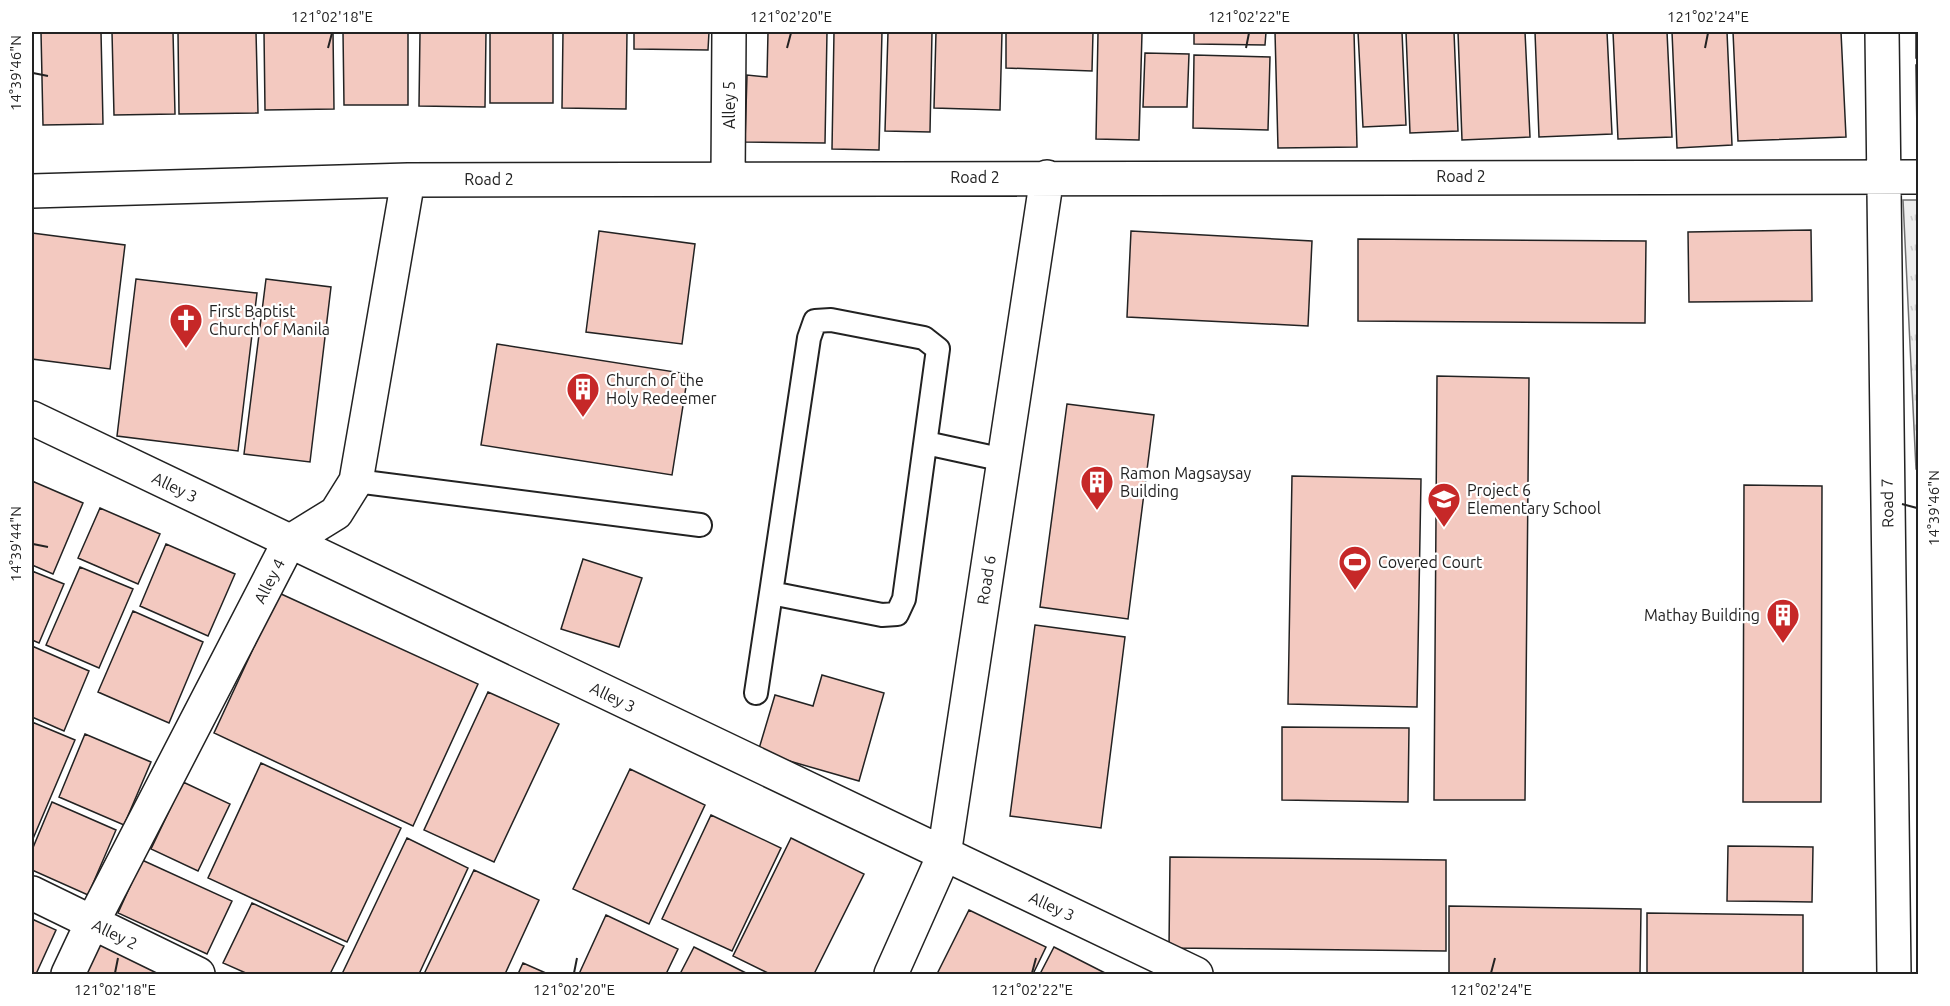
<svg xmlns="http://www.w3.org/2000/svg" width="1950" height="1006" font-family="Ubuntu,sans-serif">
<defs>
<pattern id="park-tufts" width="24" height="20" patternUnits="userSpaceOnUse" patternTransform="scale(1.5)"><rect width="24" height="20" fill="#eee"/><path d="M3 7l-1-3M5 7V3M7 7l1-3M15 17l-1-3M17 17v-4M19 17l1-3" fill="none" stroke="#ccc"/></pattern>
</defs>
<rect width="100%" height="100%" fill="#fff"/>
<path fill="url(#park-tufts)" stroke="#6f6f6f" stroke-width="1.5" d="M 1903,200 L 1918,200 L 1918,469 L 1916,469 Z"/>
<path fill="#f3c9c0" stroke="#222" stroke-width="1.5" d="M 41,32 L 101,32 L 103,124 L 43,125 Z
M 112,32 L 173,32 L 175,114 L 114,115 Z
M 178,32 L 256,32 L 258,113 L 179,114 Z
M 264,32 L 333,32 L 334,109 L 265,110 Z
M 343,32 L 408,32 L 408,105 L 344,105 Z
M 420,32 L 486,32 L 485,107 L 419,106 Z
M 490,32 L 553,32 L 553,103 L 490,103 Z
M 563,32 L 627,32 L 626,109 L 562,108 Z
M 634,32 L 709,32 L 708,50 L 634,49 Z
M 768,32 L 827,32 L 825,143 L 745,142 L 747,75 L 767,77 Z
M 834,32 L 882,32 L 879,150 L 832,149 Z
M 888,32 L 932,32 L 930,132 L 885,131 Z
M 936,32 L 1002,32 L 1000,110 L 934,108 Z
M 1006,32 L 1093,32 L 1092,71 L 1006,68 Z
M 1194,32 L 1266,32 L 1265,45 L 1194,44 Z
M 1275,32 L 1354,32 L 1357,147 L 1278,148 Z
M 1358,32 L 1402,32 L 1406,125 L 1363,127 Z
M 1406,32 L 1454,32 L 1458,131 L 1410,133 Z
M 1458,32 L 1525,32 L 1530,137 L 1462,140 Z
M 1535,32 L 1607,32 L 1612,134 L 1539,137 Z
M 1613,32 L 1667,32 L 1672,137 L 1618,139 Z
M 1672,32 L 1727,32 L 1732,145 L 1677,148 Z
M 1733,32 L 1841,32 L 1846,137 L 1738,141 Z
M 1916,32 L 1918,32 L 1918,58 L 1916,58 Z
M 1098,33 L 1142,33 L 1139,140 L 1096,139 Z
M 1145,53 L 1189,54 L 1187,107 L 1143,107 Z
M 1194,55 L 1270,57 L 1268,130 L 1193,128 Z
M 1916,65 L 1918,65 L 1918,136 L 1917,136 Z
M 1811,230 L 1812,301 L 1689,302 L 1688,232 Z
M 599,231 L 695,244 L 682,344 L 586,332 Z
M 1131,231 L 1312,241 L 1308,326 L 1127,317 Z
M 32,233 L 125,245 L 110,369 L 32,359 Z
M 1358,239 L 1646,241 L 1645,323 L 1358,321 Z
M 136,279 L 257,293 L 238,451 L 117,436 Z
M 266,279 L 331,287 L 310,462 L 244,454 Z
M 497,344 L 688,374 L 672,475 L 481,445 Z
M 1437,376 L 1529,378 L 1525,800 L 1434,800 Z
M 1067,404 L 1154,415 L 1128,619 L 1040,607 Z
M 1292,476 L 1421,479 L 1417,707 L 1288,704 Z
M 32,481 L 83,503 L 53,574 L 32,565 Z
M 1744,485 L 1822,486 L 1821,802 L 1743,802 Z
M 100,508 L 160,534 L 138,584 L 78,558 Z
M 166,544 L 235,574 L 208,636 L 140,606 Z
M 583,559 L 642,578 L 619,647 L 561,629 Z
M 80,567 L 133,589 L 99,668 L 46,645 Z
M 32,571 L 64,584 L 39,643 L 32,640 Z
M 279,593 L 478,684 L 413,826 L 214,733 Z
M 133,611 L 203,642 L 169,723 L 98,692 Z
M 1035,625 L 1125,637 L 1101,828 L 1010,816 Z
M 32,646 L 89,671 L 64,731 L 32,717 Z
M 822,675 L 884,693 L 859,781 L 758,752 L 775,695 L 813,706 Z
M 488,692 L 559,724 L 494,862 L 424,830 Z
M 32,722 L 75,740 L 32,841 Z
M 1282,727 L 1409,728 L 1408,802 L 1282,800 Z
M 85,734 L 151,762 L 124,825 L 59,797 Z
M 261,763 L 401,828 L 347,942 L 208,878 Z
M 630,769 L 705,805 L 649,924 L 573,889 Z
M 183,782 L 230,804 L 198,871 L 151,849 Z
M 52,802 L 116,830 L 88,895 L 32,870 L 32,850 Z
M 711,815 L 781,848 L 732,951 L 662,919 Z
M 407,838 L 468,868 L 419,974 L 342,974 Z
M 791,838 L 864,874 L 814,974 L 770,974 L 733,956 Z
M 1728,846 L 1813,847 L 1812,902 L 1727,901 Z
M 1170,857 L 1446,860 L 1446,951 L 1169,948 Z
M 142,860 L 232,901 L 207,954 L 118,913 Z
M 474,870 L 539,900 L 505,974 L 424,974 Z
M 252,903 L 344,946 L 330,974 L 248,974 L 223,963 Z
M 1449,906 L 1641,909 L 1640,974 L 1449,974 Z
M 969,910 L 1046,947 L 1033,974 L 937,974 Z
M 1647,913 L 1803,915 L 1803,974 L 1647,974 Z
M 606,915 L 678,949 L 666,974 L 579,974 Z
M 32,919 L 56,930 L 36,974 L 32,974 Z
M 97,943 L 163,973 L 162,974 L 83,974 Z
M 694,947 L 748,974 L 680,974 Z
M 1054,947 L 1107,974 L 1040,974 Z
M 523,963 L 548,974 L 518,974 Z"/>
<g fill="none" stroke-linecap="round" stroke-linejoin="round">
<defs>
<path id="service" d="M 831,320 L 924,338 L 938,349 L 904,599 L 897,614 L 882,615 L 771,593 L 809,338 L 815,321 Z
M 926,443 L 1004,460
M 356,481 L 700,525
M 756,693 L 771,593"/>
<path id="minor" d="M 1882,32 L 1894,974
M 728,179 L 729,32
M 32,191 L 408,180 L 1918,177
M 32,418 L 1196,974
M 32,893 L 198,974
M 68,974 L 92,923 L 289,542 L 336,513 L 356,481 L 408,180
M 891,974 L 944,855 L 1047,177"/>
</defs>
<use href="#service" stroke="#222" stroke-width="26"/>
<use href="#minor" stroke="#222" stroke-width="36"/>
<use href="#service" stroke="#fff" stroke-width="22"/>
<use href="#minor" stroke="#fff" stroke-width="33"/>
</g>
<path fill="none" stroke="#222" stroke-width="2" d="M 328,48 L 332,33M 787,48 L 791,33M 1246,48 L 1249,33M 1705,48 L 1708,33M 33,73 L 48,76M 1902,504 L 1917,508M 33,544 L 48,547M 115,973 L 118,958M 574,973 L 577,958M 1032,973 L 1036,958M 1491,973 L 1495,958"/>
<defs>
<symbol id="church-pin" viewBox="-11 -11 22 30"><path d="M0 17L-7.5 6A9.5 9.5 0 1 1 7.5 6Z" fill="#c62828" stroke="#fff"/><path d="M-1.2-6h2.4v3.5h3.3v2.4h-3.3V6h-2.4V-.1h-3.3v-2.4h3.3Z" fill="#fff"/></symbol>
<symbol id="building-pin" viewBox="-11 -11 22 30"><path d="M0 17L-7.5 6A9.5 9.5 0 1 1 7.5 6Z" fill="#c62828" stroke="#fff"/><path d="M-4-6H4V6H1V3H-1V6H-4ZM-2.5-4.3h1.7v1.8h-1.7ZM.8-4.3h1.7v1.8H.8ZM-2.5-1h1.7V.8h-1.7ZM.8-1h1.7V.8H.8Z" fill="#fff"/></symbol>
<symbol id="school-pin" viewBox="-11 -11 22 30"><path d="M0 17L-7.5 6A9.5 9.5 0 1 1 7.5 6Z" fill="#c62828" stroke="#fff"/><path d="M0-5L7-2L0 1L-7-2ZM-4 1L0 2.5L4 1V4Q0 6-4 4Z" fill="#fff"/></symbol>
<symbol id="stadium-pin" viewBox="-11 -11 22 30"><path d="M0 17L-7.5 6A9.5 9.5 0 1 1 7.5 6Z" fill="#c62828" stroke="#fff"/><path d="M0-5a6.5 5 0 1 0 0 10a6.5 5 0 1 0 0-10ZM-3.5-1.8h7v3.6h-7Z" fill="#fff"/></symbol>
</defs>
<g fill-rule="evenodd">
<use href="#church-pin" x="167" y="301" width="38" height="52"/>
<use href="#building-pin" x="564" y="370" width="38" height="52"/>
<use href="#building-pin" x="1078" y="463" width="38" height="52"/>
<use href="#school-pin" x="1425" y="480" width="38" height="52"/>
<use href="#stadium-pin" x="1336" y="543" width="38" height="52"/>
<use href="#building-pin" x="1764" y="596" width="38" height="52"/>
</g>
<g text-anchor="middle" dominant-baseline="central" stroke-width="4.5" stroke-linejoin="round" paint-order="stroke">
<g font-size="16" fill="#222" stroke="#fff">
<text transform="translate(729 105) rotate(-90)">Alley 5</text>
<text x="1461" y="176">Road 2</text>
<text x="975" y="177">Road 2</text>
<text x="489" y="179">Road 2</text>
<text transform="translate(175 487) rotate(26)">Alley 3</text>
<text transform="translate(1887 503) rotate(-91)">Road 7</text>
<text transform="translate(986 580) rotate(-81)">Road 6</text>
<text transform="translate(269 581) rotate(-63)">Alley 4</text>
<text transform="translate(613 697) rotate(26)">Alley 3</text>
<text transform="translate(1052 906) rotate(25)">Alley 3</text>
<text transform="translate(115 934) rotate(26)">Alley 2</text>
</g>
<g font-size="16" fill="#222" stroke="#fff" text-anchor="start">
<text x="209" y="311">First Baptist<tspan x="209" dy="18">Church of Manila</tspan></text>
<text x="606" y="380">Church of the<tspan x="606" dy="18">Holy Redeemer</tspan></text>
<text x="1120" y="473">Ramon Magsaysay<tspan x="1120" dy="18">Building</tspan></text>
<text x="1467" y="490">Project 6<tspan x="1467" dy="18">Elementary School</tspan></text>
<text x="1378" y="562">Covered Court</text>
<text x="1760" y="615" text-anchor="end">Mathay Building</text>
</g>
</g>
<rect width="1950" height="1006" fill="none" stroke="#ffffff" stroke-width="66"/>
<rect x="33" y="33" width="1884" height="940" fill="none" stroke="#222" stroke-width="2"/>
<g font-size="15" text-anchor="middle" fill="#222">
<text x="332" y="22">121°02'18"E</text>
<text x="791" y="22">121°02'20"E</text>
<text x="1249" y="22">121°02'22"E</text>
<text x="1708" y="22">121°02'24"E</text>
<text transform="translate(16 73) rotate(-90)" y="5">14°39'46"N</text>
<text transform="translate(1934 508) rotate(-90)" y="5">14°39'46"N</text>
<text transform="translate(16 544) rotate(-90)" y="5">14°39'44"N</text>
<text x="115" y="995">121°02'18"E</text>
<text x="574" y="995">121°02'20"E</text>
<text x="1032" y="995">121°02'22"E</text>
<text x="1491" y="995">121°02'24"E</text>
</g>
</svg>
